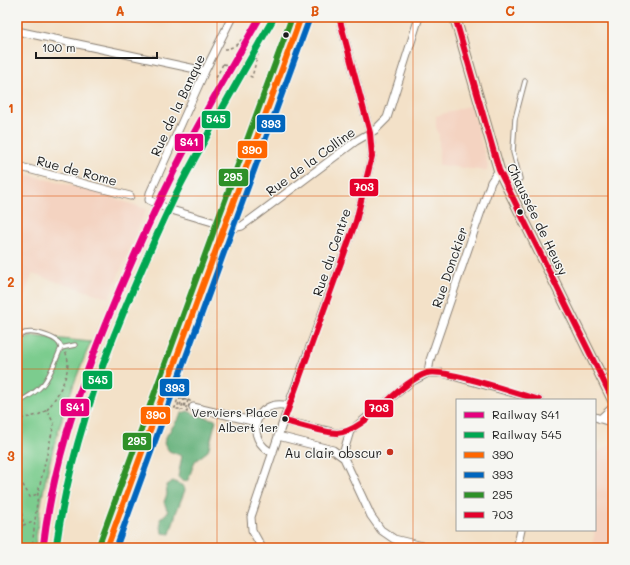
<svg xmlns="http://www.w3.org/2000/svg" width="630" height="565" font-family="Mali,sans-serif">
<rect width="100%" height="100%" fill="#f6f6f2"/>
<filter id="ink" filterUnits="userSpaceOnUse"><feTurbulence type="fractalNoise" baseFrequency=".025" numOctaves="2"/><feDisplacementMap in="SourceGraphic" scale="8" xChannelSelector="R" yChannelSelector="G"/><feConvolveMatrix kernelMatrix="1 2 1 2 8 2 1 2 1" color-interpolation-filters="sRGB"/></filter>
<filter id="wash" filterUnits="userSpaceOnUse"><feTurbulence type="fractalNoise" baseFrequency=".012" numOctaves="4" result="noise"/><feDisplacementMap in="SourceGraphic" scale="16" xChannelSelector="R" yChannelSelector="G"/><feGaussianBlur stdDeviation="0.9" result="paint"/><feColorMatrix in="noise" values="0 0 0 0 0 0 0 0 0 0 0 0 0 0 0 0 0 1.4 0 .05"/><feComposite in="paint" operator="in"/></filter>
<g filter="url(#wash)">
<rect width="100%" height="100%" fill="#f3e1c8"/>
<path fill="#f4d3c1" d="M 471,105 L 488,166 L 487,171 L 439,165 L 439,135 L 436,127 L 436,116 Z
M 17,172 L 93,191 L 146,209 L 109,298 L 32,274 L 17,320 Z
M 613,443 L 613,548 L 591,548 L 595,533 L 591,530 L 595,530 L 595,454 Z"/>
<path fill="#7bcc8e" stroke="#4c7455" d="M 32,336 L 91,342 C 62,408 42,476 35,548 L 17,548 L 17,344 Z"/>
<path fill="#64b079" stroke="#40664a" d="M 188,411 L 196,415 L 216,420 L 208,451 L 195,461 L 188,480 L 183,482 L 178,477 L 182,456 L 169,451 L 164,443 L 167,435 L 182,413 Z
M 173,481 L 183,486 L 185,490 L 176,513 L 170,534 L 162,533 L 160,519 L 168,512 L 164,502 L 167,494 L 166,485 Z"/>
</g>
<g filter="url(#ink)">
<g fill="none" stroke-linecap="round" stroke-linejoin="round">
<defs>
<path id="service" d="M 507,185 L 520,179 L 513,152 L 515,119 L 525,81
M 17,338 C 19,336 23,334 25,333 C 35,331 60,337 61,348 C 48,378 48,387 17,403
M 61,348 L 75,345"/>
<path id="minor" d="M 232,17 L 205,71 L 150,193 L 149,200 L 168,209 L 233,228 L 242,226 L 356,141 L 375,130 L 387,118 L 419,17
M 17,31 L 205,71
M 17,166 L 130,196
M 428,373 L 430,360 L 491,182 L 499,170
M 193,407 L 256,422
M 595,417 L 613,423
M 600,419 L 613,407
M 284,421 L 336,433 L 350,431
M 278,436 L 333,450 L 344,458
M 273,453 C 243,440 255,397 288,406
M 262,548 L 252,530 L 251,517 L 291,398 L 356,221 L 372,156 L 370,133 L 339,17
M 431,548 L 394,539 L 381,530 L 371,516 L 344,458 L 344,451 L 350,431 L 411,382 L 428,373 L 442,373 L 539,400
M 517,548 L 521,530"/>
<path id="secondary" d="M 455,17 L 499,170 L 613,400"/>
<path id="primary" d="M 107,548 L 301,17"/>
</defs>
<use href="#service" stroke="#887e72" stroke-width="5.5"/>
<use href="#minor" stroke="#887e72" stroke-width="9"/>
<use href="#secondary" stroke="#887e72" stroke-width="12"/>
<use href="#primary" stroke="#887e72" stroke-width="13"/>
<path stroke="#887e72" stroke-width="1.5" stroke-dasharray="3 3" stroke-linecap="butt" d="M 224,49 C 232,49 239,44 243,37
M 223,64 L 228,65 L 219,81 L 215,80 Z
M 244,74 L 252,77 L 264,31
M 180,398 L 182,399 L 179,409 L 177,409 Z
M 184,399 L 186,400 L 183,410 L 181,410 Z
M 188,400 L 190,401 L 187,412 L 185,411 Z
M 168,407 L 175,408 L 178,398 L 172,396
M 47,410 C 57,398 75,367 65,352
M 21,419 L 38,415 L 47,410 L 54,424 L 38,493 L 32,548
M 17,451 L 21,426 L 18,407
M 17,483 L 23,485 L 30,497 L 37,494
M 17,502 C 20,509 25,519 22,526 C 20,535 17,539 19,548
M 23,525 L 34,522"/>
<use href="#service" stroke="#fff" stroke-width="3.5"/>
<use href="#minor" stroke="#fff" stroke-width="7"/>
<use href="#secondary" stroke="#f9e7c3" stroke-width="10"/>
<use href="#primary" stroke="#efc469" stroke-width="11"/>
<defs>
<path id="bus-1" d="M 107,548 L 301,17"/>
<path id="bus-2" d="M 116,548 L 309,20"/>
<path id="bus-3" d="M 99,545 L 292,17"/>
<path id="bus-4" d="M 339,17 L 370,133 L 372,156 L 356,221 L 284,421 C 298,424 324,433 337,433 C 366,432 397,383 427,373 C 444,368 518,394 539,400
M 455,17 L 499,170 L 613,400"/>
</defs>
<use href="#bus-1" stroke="#f6f6f2" stroke-width="9"/>
<use href="#bus-2" stroke="#f6f6f2" stroke-width="9"/>
<use href="#bus-3" stroke="#f6f6f2" stroke-width="9"/>
<use href="#bus-4" stroke="#f6f6f2" stroke-width="9"/>
<use href="#bus-1" stroke="#f60" stroke-width="6"/>
<use href="#bus-2" stroke="#0065bd" stroke-width="6"/>
<use href="#bus-3" stroke="#2e9028" stroke-width="6"/>
<use href="#bus-4" stroke="#e4002b" stroke-width="6"/>
<defs>
<path id="rail-1" d="M 43,548 C 52,470 76,397 105,325 C 127,271 150,219 176,167 C 202,116 232,67 260,17"/>
<path id="rail-2" d="M 56,548 C 67,465 92,388 124,311 C 142,268 160,226 181,184 C 210,129 241,75 272,21"/>
</defs>
<use href="#rail-1" stroke="#f6f6f2" stroke-width="10"/>
<use href="#rail-2" stroke="#f6f6f2" stroke-width="10"/>
<use href="#rail-1" stroke="#e5007d" stroke-width="7"/>
<use href="#rail-2" stroke="#00a651" stroke-width="7"/>
</g>
</g>
<path fill="none" stroke="#de560d" stroke-width="1" stroke-opacity="0.55" d="M 217,17 L 217,548M 413,17 L 413,548M 17,196 L 613,196M 17,369 L 613,369"/>
<g fill="#1c1c1c" stroke="#f6f6f2" stroke-width="1.5">
<circle cx="286" cy="35" r="3.5"/>
<circle cx="520" cy="212" r="3.5"/>
<circle cx="285" cy="419" r="3.5"/>
</g>
<circle fill="#c8321e" stroke="#f6f6f2" stroke-width="1.5" cx="390" cy="452" r="4"/>
<g text-anchor="middle" dominant-baseline="central" stroke-width="3" stroke-linejoin="round" paint-order="stroke">
<g font-size="12" fill="#1c1c1c" stroke="#f6f6f2" text-anchor="end">
<text x="278" y="412">Verviers Place<tspan x="278" dy="15">Albert 1er</tspan></text>
</g>
<g font-size="13" fill="#1c1c1c" stroke="#f6f6f2">
<text transform="translate(177 105) rotate(-65)">Rue de la Banque</text>
<text transform="translate(310 161) rotate(-36)">Rue de la Colline</text>
<text transform="translate(77 170) rotate(15)">Rue de Rome</text>
<text transform="translate(538 219) rotate(64)">Chaussée de Heusy</text>
<text transform="translate(331 252) rotate(-71)">Rue du Centre</text>
<text transform="translate(449 267) rotate(-71)">Rue Donckier</text>
</g>
<g font-size="13" fill="#1c1c1c" stroke="#f6f6f2" text-anchor="end">
<text x="382" y="452">Au clair obscur</text>
</g>
</g>
<g stroke="#f6f6f2" stroke-width="1.5">
<rect x="201" y="110" width="30" height="19" rx="4" fill="#00a651"/>
<rect x="256" y="114" width="30" height="19" rx="4" fill="#0065bd"/>
<rect x="174" y="133" width="30" height="19" rx="4" fill="#e5007d"/>
<rect x="237" y="140" width="31" height="19" rx="4" fill="#f60"/>
<rect x="218" y="168" width="31" height="19" rx="4" fill="#2e9028"/>
<rect x="349" y="178" width="30" height="19" rx="4" fill="#e4002b"/>
<rect x="82" y="370" width="31" height="20" rx="4" fill="#00a651"/>
<rect x="159" y="378" width="31" height="19" rx="4" fill="#0065bd"/>
<rect x="60" y="398" width="30" height="19" rx="4" fill="#e5007d"/>
<rect x="364" y="399" width="30" height="19" rx="4" fill="#e4002b"/>
<rect x="140" y="406" width="31" height="19" rx="4" fill="#f60"/>
<rect x="122" y="432" width="30" height="19" rx="4" fill="#2e9028"/>
</g>
<g font-size="11" text-anchor="middle" font-weight="bold" fill="#fff">
<text x="216" y="123">545</text>
<text x="271" y="128">393</text>
<text x="189" y="146">S41</text>
<text x="252" y="154">390</text>
<text x="233" y="181">295</text>
<text x="364" y="191">703</text>
<text x="98" y="384">545</text>
<text x="175" y="392">393</text>
<text x="75" y="411">S41</text>
<text x="379" y="412">703</text>
<text x="156" y="419">390</text>
<text x="137" y="445">295</text>
</g>
<rect width="630" height="565" fill="none" stroke="#f6f6f2" stroke-width="44"/>
<rect x="456" y="399" width="140" height="132" fill="#f6f6f2" stroke="#9f9f9c"/>
<rect x="464" y="412" width="20" height="6" fill="#e5007d" stroke="#9f9f9c"/>
<text x="492" y="419" font-size="12" fill="#1c1c1c">Railway S41</text>
<rect x="464" y="432" width="20" height="6" fill="#00a651" stroke="#9f9f9c"/>
<text x="492" y="439" font-size="12" fill="#1c1c1c">Railway 545</text>
<rect x="464" y="452" width="20" height="6" fill="#ff6600" stroke="#9f9f9c"/>
<text x="492" y="459" font-size="12" fill="#1c1c1c">390</text>
<rect x="464" y="472" width="20" height="6" fill="#0065bd" stroke="#9f9f9c"/>
<text x="492" y="479" font-size="12" fill="#1c1c1c">393</text>
<rect x="464" y="492" width="20" height="6" fill="#2e9028" stroke="#9f9f9c"/>
<text x="492" y="499" font-size="12" fill="#1c1c1c">295</text>
<rect x="464" y="512" width="20" height="6" fill="#e4002b" stroke="#9f9f9c"/>
<text x="492" y="519" font-size="12" fill="#1c1c1c">703</text>
<path d="M36 52v6h121v-6" fill="none" stroke="#1c1c1c" stroke-width="2"/>
<text x="42" y="52" font-size="12" fill="#1c1c1c" stroke="#f6f6f2" stroke-width="3" paint-order="stroke">100 m</text>
<rect x="22" y="22" width="586" height="521" fill="none" stroke="#de560d" stroke-width="1.5"/>
<g font-size="13" text-anchor="middle" font-weight="bold" fill="#de560d">
<text x="120" y="16">A</text>
<text x="315" y="16">B</text>
<text x="510" y="16">C</text>
<text x="11" y="113">1</text>
<text x="11" y="287">2</text>
<text x="11" y="461">3</text>
</g>
</svg>
